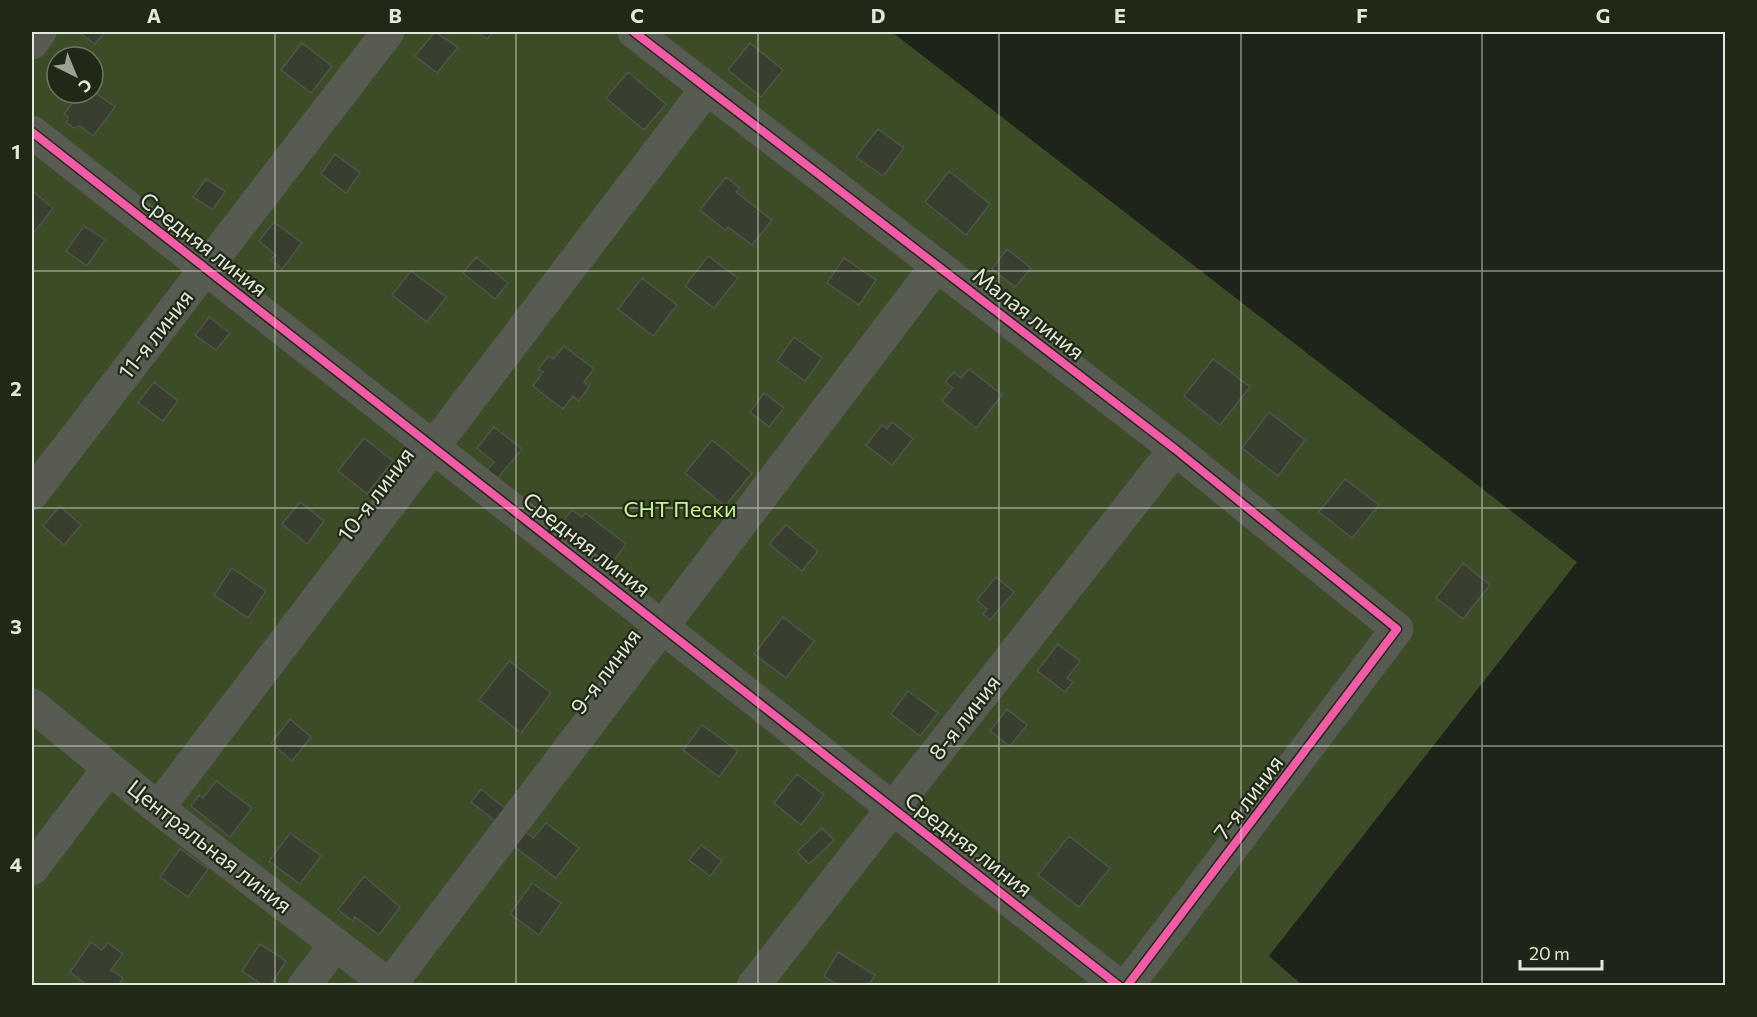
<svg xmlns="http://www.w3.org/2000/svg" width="1757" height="1017" font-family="Commissioner,sans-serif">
<rect width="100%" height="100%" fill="#1f241a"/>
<path fill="#3c4c26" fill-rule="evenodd" d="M 32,32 L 892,32 L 1577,562 L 1269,956 L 1302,985 L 32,985 ZM 57,57 L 93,57 L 93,93 L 57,93 Z"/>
<path fill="#393f2e" stroke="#50544c" stroke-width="1.5" d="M 78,32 L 105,32 L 95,44 Z
M 435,32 L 458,47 L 437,73 L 415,56 Z
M 477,32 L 493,32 L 487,39 Z
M 302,43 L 332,66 L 311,93 L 281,70 Z
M 750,43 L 783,70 L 761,97 L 728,70 Z
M 628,72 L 666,104 L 644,130 L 606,98 Z
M 93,91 L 115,107 L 93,136 L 80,126 L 74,128 L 67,123 L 68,117 L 64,114 L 80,93 Z
M 878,129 L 904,148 L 883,176 L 856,157 Z
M 335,154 L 360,173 L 346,193 L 321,174 Z
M 949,171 L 990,204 L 966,235 L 925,202 Z
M 726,177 L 740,188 L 736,192 L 772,220 L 752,245 L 728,227 L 725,230 L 700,210 Z
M 206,179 L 225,191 L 213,210 L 193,197 Z
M 32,191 L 53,208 L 32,235 Z
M 274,222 L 302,243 L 282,269 L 271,260 L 276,255 L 259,241 Z
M 84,226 L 105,240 L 87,266 L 66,251 Z
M 1007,249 L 1031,268 L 1015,287 L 992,269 Z
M 708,256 L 738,278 L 714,308 L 685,286 Z
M 476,257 L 508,283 L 495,299 L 463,273 Z
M 844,258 L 876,280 L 859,305 L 827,283 Z
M 411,271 L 446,297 L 427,322 L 392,295 Z
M 642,278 L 677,305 L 653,336 L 618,309 Z
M 209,317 L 230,333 L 216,350 L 195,335 Z
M 794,337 L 822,358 L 805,381 L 777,361 Z
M 564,346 L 594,369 L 584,382 L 589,387 L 579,401 L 573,396 L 563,409 L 533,386 L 543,372 L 538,369 L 549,356 L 553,359 Z
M 1213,359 L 1250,387 L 1220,425 L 1184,396 Z
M 969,369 L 1002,395 L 976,428 L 942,401 L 953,388 L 945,382 L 954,372 L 961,378 Z
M 154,382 L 178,401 L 163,421 L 138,403 Z
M 764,393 L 784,408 L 769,427 L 750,412 Z
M 1269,412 L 1305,440 L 1278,476 L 1242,448 Z
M 892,422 L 913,439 L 892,465 L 866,445 L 882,425 L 887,429 Z
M 494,427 L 522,449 L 497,479 L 487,470 L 494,462 L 477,448 Z
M 364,438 L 393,461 L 367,494 L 338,471 Z
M 712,440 L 752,473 L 725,506 L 685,473 Z
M 1345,479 L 1379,505 L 1352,538 L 1319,512 Z
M 300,502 L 324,521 L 307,544 L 282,524 Z
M 60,506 L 81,525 L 64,545 L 43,526 Z
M 572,510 L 582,517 L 585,513 L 626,544 L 613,562 L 606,560 L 602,565 L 556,530 Z
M 786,525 L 818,551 L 802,571 L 769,544 Z
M 1463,563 L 1490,585 L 1463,619 L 1436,598 Z
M 232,568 L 266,591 L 248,618 L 214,595 Z
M 996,577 L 1014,592 L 990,620 L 983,614 L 987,609 L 977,600 Z
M 783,617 L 814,641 L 786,678 L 754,654 Z
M 1058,644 L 1080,661 L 1067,678 L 1073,682 L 1065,692 L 1037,671 Z
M 509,661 L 551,693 L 521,733 L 479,700 Z
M 908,691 L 938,713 L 920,736 L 891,714 Z
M 1007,709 L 1027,725 L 1010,746 L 990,731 Z
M 290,719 L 311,737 L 292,761 L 271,743 Z
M 702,725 L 738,751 L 719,777 L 683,750 Z
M 797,774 L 824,795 L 801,825 L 774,803 Z
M 216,781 L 252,808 L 230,837 L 191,806 L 199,795 L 203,798 Z
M 481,789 L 506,809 L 496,822 L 471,802 Z
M 546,823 L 579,848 L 556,878 L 511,844 L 522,829 L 533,838 Z
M 822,828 L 834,840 L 809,864 L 797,852 Z
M 290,833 L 321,856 L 300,884 L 269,861 Z
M 1069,836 L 1110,868 L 1079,907 L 1038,875 Z
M 701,845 L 722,861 L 710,876 L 689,860 Z
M 180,849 L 208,869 L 188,897 L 160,877 Z
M 364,876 L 400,907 L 379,935 L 355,917 L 353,921 L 338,910 Z
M 532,883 L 561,903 L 539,935 L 510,914 Z
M 91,942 L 102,950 L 108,943 L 123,954 L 111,970 L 123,978 L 118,986 L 88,986 L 70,972 Z
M 260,944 L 286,961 L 270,986 L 264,986 L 242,971 Z
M 838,952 L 875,975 L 868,986 L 839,986 L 824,976 Z"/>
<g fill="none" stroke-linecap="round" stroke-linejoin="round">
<path stroke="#575b52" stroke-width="33" d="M 634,32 L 1175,449 L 1397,629 L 1127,986
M 32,43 L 40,32
M 32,132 L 1119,986
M 32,494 L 388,32
M 32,705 L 158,808 L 390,986
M 158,808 L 707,88
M 32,869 L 109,768
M 390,985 L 937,265
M 304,986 L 336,944
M 753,986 L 1175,449"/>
<defs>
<path id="cycleway" d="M 634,32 L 1175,449 L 1397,629 L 1127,986
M 32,132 L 1119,986"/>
</defs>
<use href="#cycleway" stroke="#202915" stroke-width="11"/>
<use href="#cycleway" stroke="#f35aa7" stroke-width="8"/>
</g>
<path fill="none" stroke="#e2e8db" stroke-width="1.5" stroke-opacity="0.55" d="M 275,32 L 275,986M 516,32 L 516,986M 758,32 L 758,986M 999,32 L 999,986M 1241,32 L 1241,986M 1482,32 L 1482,986M 32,271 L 1726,271M 32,508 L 1726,508M 32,746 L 1726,746"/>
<g text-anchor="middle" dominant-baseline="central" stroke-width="4.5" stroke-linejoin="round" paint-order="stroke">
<g font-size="22" fill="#e2e8db" stroke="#202915">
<text transform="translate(204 244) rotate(38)">Средняя линия</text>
<text transform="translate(1029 313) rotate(38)">Малая линия</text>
<text transform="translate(155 334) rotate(-52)">11-я линия</text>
<text transform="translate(375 494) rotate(-53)">10-я линия</text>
<text transform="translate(587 544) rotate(38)">Средняя линия</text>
<text transform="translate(605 671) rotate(-53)">9-я линия</text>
<text transform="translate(964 717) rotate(-52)">8-я линия</text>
<text transform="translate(1248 797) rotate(-53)">7-я линия</text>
<text transform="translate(969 844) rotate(38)">Средняя линия</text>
<text transform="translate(210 846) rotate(38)">Центральная линия</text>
</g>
<g font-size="22" fill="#caf195" stroke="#202915">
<text x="680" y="508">СНТ Пески</text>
</g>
</g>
<rect width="1757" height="1017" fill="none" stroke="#202915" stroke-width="66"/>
<g transform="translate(75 75) rotate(137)"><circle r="28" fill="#202915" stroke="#6e7564" stroke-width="1.5"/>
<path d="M0-4.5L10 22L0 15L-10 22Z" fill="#9ea397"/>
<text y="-9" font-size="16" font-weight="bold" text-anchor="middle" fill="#e2e8db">С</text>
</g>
<path d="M1520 960v9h82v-9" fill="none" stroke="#e2e8db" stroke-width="3"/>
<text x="1529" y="960" font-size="18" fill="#e2e8db" stroke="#202915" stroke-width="4.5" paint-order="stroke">20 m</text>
<rect x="33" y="33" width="1691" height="951" fill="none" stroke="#e2e8db" stroke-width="2"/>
<g font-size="20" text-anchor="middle" font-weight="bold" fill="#e2e8db">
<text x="154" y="23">A</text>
<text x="395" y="23">B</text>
<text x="637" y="23">C</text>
<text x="878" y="23">D</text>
<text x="1120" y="23">E</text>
<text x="1362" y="23">F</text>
<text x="1603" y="23">G</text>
<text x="16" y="159">1</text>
<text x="16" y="396">2</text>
<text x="16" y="634">3</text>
<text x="16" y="872">4</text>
</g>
</svg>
